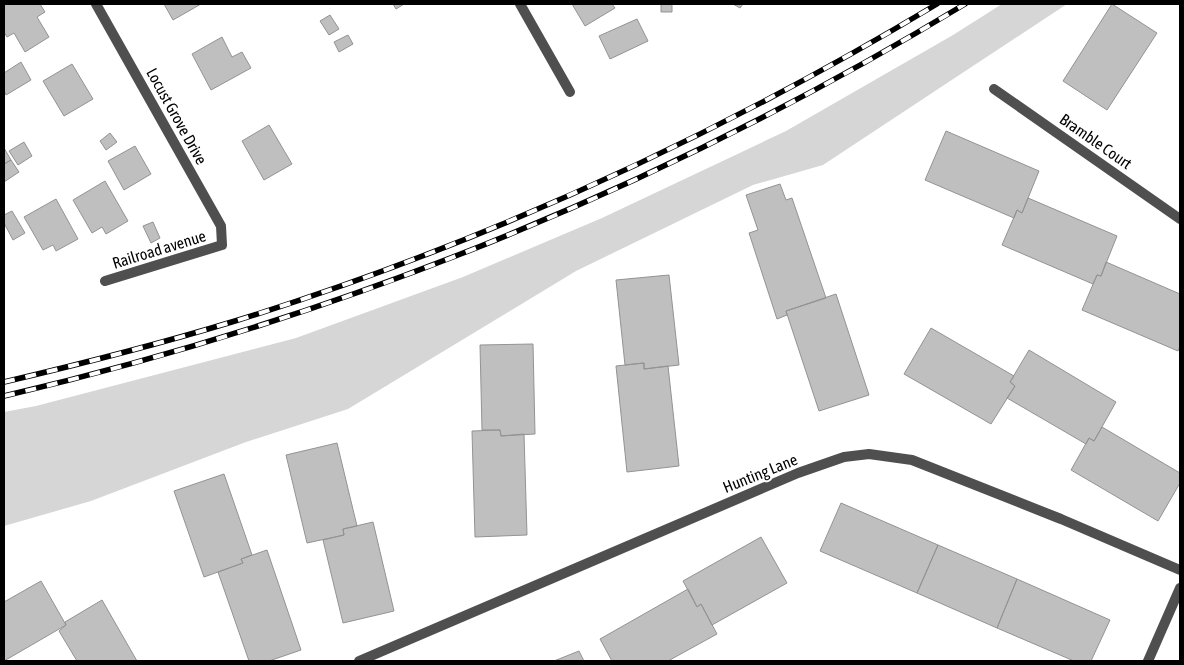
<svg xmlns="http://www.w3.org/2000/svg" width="1184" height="665" font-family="'Asap Condensed',sans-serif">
<rect width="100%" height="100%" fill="#fff"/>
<path fill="#d6d6d6" d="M 1002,4 L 1067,4 L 823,165 L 753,185 L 576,271 L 348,409 L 246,442 L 91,501 L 4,526 L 4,412 L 36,406 L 296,338 L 463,277 L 602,218 L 786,131 L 953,35 Z"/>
<path fill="#bfbfbf" stroke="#939393" d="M 4,4 L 40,4 L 45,12 L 37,17 L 49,37 L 25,52 L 14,33 L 7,37 L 4,32 Z
M 164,4 L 201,4 L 173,20 Z
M 393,4 L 404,4 L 396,9 Z
M 572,4 L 612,4 L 615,8 L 585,26 Z
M 661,4 L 672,4 L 672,12 L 661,12 Z
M 733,4 L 743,4 L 740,8 Z
M 1112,4 L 1157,33 L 1107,110 L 1063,81 Z
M 330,15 L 339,29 L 329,35 L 320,21 Z
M 637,19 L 648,41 L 610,59 L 599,36 Z
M 348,35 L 353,44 L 339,52 L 334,42 Z
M 222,37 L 232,57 L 242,52 L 251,68 L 211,90 L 192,54 Z
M 21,62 L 31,80 L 6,95 L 4,91 L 4,73 Z
M 72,64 L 93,99 L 64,116 L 43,81 Z
M 269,125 L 292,164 L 264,180 L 242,141 Z
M 946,131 L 1039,171 L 1022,213 L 1017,210 L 1014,218 L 925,180 Z
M 110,133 L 117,142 L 106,150 L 100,141 Z
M 24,142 L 32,156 L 18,165 L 9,151 Z
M 135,146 L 151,174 L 124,190 L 108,161 Z
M 4,148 L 11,160 L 4,164 Z
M 11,160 L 19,172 L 4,182 L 4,164 Z
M 105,181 L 128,221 L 106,234 L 102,227 L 92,233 L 73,200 Z
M 780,184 L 786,200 L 792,198 L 826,298 L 786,311 L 787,315 L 777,319 L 749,233 L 758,230 L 746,195 Z
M 1028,198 L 1117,236 L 1101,276 L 1097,275 L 1093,284 L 1002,245 L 1017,210 L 1022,213 Z
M 56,199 L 78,239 L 56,251 L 53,245 L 43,250 L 24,217 Z
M 12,211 L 25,233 L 13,240 L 4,223 L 4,215 Z
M 153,222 L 160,238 L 151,243 L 143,226 Z
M 1106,262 L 1180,294 L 1180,346 L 1178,351 L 1082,310 L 1097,275 L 1101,276 Z
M 669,275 L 679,365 L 644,369 L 644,363 L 625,365 L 616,280 Z
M 836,294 L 869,395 L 819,411 L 786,311 Z
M 931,328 L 1014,376 L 1010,382 L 1015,386 L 991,424 L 904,374 Z
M 533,344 L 535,434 L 501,436 L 500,430 L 482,430 L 480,345 Z
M 1029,350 L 1116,402 L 1094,441 L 1089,438 L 1086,444 L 1007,398 L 1015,386 L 1010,382 Z
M 644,363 L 644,369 L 668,366 L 679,466 L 627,472 L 616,366 Z
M 1102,427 L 1180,473 L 1180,483 L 1158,521 L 1071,470 L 1089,438 L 1094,441 Z
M 500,430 L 501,436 L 524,434 L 527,535 L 475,537 L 472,431 Z
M 337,443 L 357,526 L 343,529 L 344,535 L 307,543 L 286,455 Z
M 224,474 L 252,555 L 241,559 L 243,563 L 204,577 L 174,491 Z
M 841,503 L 938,545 L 917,593 L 820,551 Z
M 373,522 L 394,611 L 343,623 L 323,540 L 344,535 L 343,529 Z
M 761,537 L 787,583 L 712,625 L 701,604 L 697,607 L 683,581 Z
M 938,545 L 1017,579 L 997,628 L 917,593 Z
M 267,550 L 301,650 L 269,661 L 249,661 L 218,572 L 243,563 L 241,559 Z
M 1017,579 L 1110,620 L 1091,661 L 1074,661 L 997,628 Z
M 41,581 L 66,625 L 4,661 L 4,602 Z
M 688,589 L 697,607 L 701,604 L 717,634 L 668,661 L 612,661 L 600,639 Z
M 102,600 L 137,661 L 77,661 L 59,631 L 66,625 L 65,622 Z
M 579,651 L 584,661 L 554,661 Z"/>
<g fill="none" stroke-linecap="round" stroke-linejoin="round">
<path stroke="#4f4f4f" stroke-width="10" d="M 96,4 L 221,226 L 222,245 L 105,281
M 520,4 L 570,92
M 994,89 L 1180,219
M 359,661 L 798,473 L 844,457 L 869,454 L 912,460 L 1061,519 L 1180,570
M 1148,661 L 1180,588"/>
<defs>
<path id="rail" d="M 4,382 C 81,364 159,344 235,321 C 480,245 717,136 937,4
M 4,396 C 346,316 665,186 965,4"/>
</defs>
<use href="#rail" stroke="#000" stroke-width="5.5"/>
<use href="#rail" stroke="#fff" stroke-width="4" stroke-dasharray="11" stroke-linecap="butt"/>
</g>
<g text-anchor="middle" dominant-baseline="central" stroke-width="4" stroke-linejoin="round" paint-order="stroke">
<g font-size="16" fill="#000" stroke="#fff">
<text transform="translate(177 116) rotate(61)">Locust Grove Drive</text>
<text transform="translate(1096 141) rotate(35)">Bramble Court</text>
<text transform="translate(159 249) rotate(-17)">Railroad avenue</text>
<text transform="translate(760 473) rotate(-22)">Hunting Lane</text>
</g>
</g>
<rect width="1184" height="665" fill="none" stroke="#000000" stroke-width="10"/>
</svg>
